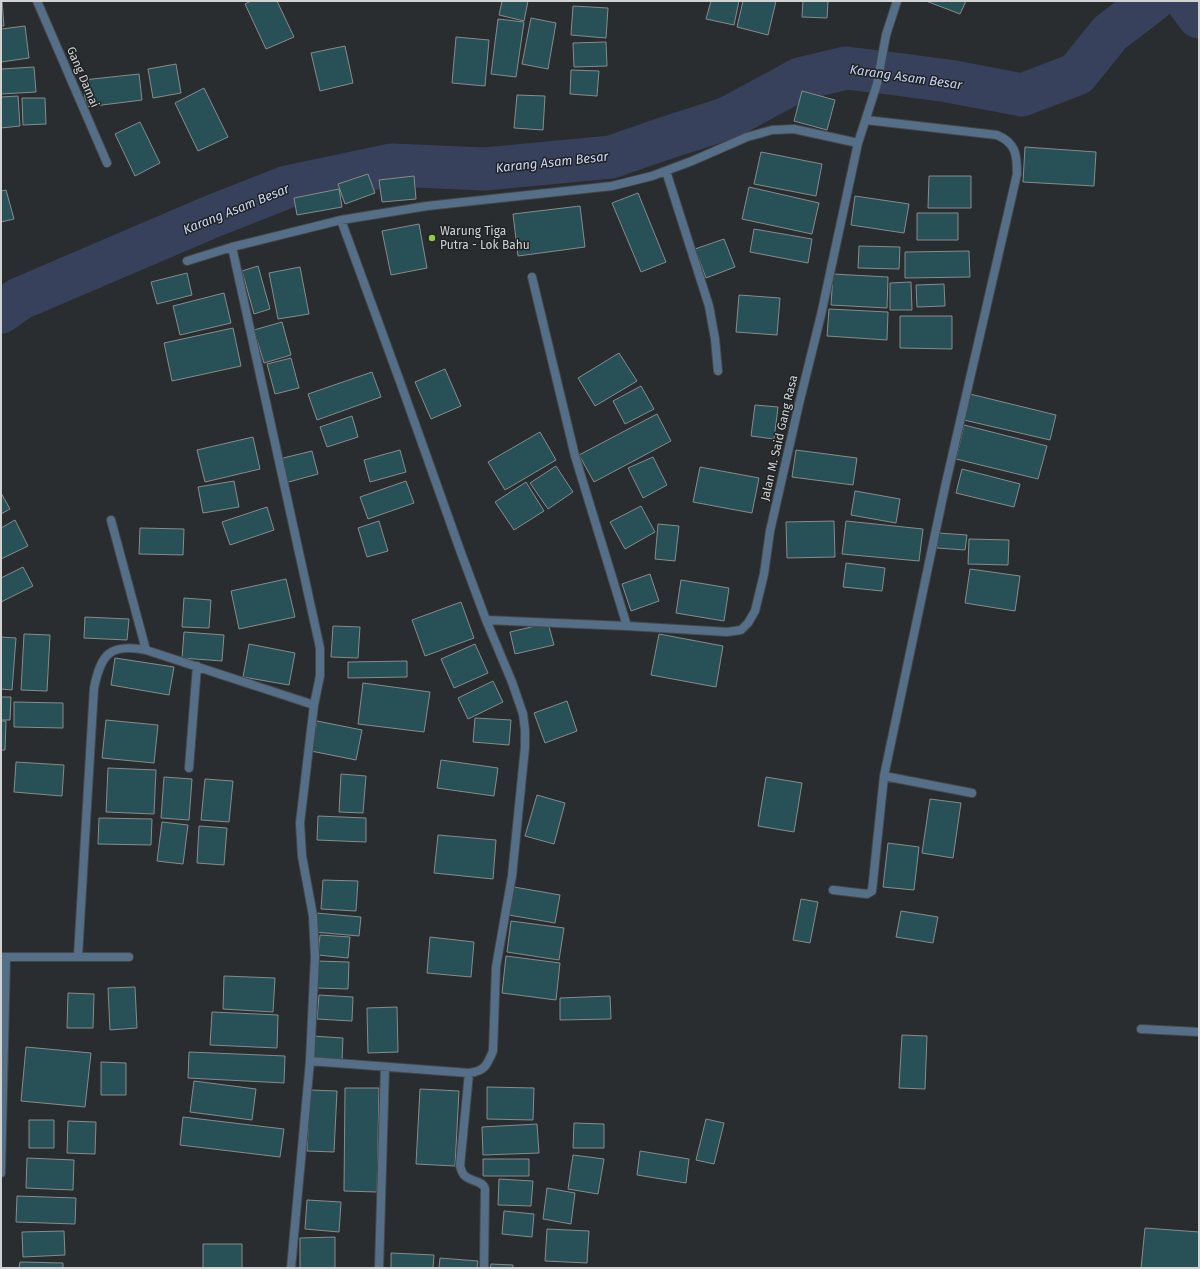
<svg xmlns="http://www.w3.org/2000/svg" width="1200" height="1269" font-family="'Fira Sans',sans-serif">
<rect width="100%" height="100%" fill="#2a2d2f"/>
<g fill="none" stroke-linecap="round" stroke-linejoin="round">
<path stroke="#38415c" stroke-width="43" d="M 1187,1 L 1199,17
M 1,312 L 19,299 L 213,216 L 287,187 L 391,165 L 485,169 L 611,157 L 666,138 L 728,118 L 800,79 L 846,68 L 896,74 L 948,81 L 1022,95 L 1077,74 L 1110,33 L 1152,1"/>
</g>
<path fill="#285157" stroke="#878b8c" d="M 1,1 L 2,1 L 4,26 L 1,26 Z
M 251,1 L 277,1 L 294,37 L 266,49 L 245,4 Z
M 502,1 L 528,1 L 524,21 L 499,15 Z
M 711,1 L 739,1 L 734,25 L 706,19 Z
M 743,1 L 776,1 L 768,35 L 737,27 Z
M 803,1 L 828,1 L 827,18 L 802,17 Z
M 926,1 L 966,1 L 960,14 Z
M 573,6 L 608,8 L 606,38 L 571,35 Z
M 531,18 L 556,23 L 548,69 L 522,64 Z
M 498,19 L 524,22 L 516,77 L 491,74 Z
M 25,26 L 29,58 L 1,62 L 1,29 Z
M 456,37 L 489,40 L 485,86 L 452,83 Z
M 606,42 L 607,66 L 574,67 L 573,43 Z
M 345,46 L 353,83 L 320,91 L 311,53 Z
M 176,64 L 181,93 L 153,98 L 148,69 Z
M 34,67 L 36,92 L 1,94 L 1,69 Z
M 571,70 L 599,71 L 597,96 L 570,94 Z
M 139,74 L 142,100 L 86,107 L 83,80 Z
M 204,88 L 228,137 L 198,151 L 175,103 Z
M 802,91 L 835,100 L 827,130 L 794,121 Z
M 517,95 L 545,96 L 543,130 L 514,128 Z
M 18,96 L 20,126 L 1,128 L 1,97 Z
M 22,98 L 45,98 L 46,124 L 23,125 Z
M 140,122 L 160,163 L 135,176 L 115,134 Z
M 1025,147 L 1096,152 L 1094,186 L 1023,182 Z
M 761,152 L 822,164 L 816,196 L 754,184 Z
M 368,174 L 375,193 L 345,204 L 338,184 Z
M 414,176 L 416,199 L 382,202 L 379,180 Z
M 929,176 L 971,176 L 971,208 L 928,208 Z
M 749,187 L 819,203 L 812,234 L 742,219 Z
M 339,189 L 342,207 L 297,215 L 294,198 Z
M 6,190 L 14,219 L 1,222 L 1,191 Z
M 638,193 L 666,262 L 641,272 L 612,203 Z
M 855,196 L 909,204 L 904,233 L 851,225 Z
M 580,206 L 585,247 L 518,256 L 513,214 Z
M 917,213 L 958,213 L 958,240 L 917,240 Z
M 419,224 L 427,268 L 391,275 L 382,231 Z
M 754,229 L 812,239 L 808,263 L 750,252 Z
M 724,239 L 735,267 L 706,278 L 695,249 Z
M 859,246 L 900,247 L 899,269 L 858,268 Z
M 969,251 L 970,277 L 905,278 L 905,252 Z
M 258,266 L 270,309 L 254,314 L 242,271 Z
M 300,267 L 309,314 L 278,319 L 269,273 Z
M 187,273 L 192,295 L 157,304 L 151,282 Z
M 833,274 L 888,277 L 887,308 L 831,305 Z
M 911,282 L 912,310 L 890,310 L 890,283 Z
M 944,284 L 945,306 L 917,307 L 916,285 Z
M 224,293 L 231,323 L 180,335 L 173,306 Z
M 739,295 L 780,298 L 777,335 L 736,332 Z
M 829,309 L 888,312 L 887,340 L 827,336 Z
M 900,316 L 952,316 L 952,349 L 900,348 Z
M 282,322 L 291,355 L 264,363 L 254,330 Z
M 233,328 L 241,366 L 172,381 L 164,343 Z
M 619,353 L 637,381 L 595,406 L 578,378 Z
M 291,358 L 299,388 L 275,394 L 267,364 Z
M 445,369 L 461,406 L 431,419 L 415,382 Z
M 372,372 L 381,397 L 317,420 L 308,394 Z
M 641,386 L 654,409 L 625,424 L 613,401 Z
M 970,394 L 1056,415 L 1050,440 L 964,420 Z
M 755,405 L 778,407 L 774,439 L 751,436 Z
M 657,414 L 671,441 L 594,482 L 579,455 Z
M 352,416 L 358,437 L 327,447 L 320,427 Z
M 964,425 L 1047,446 L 1038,479 L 956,459 Z
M 540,432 L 556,460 L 505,490 L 488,462 Z
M 253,437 L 260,469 L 205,482 L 197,450 Z
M 400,450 L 406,472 L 370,482 L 364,460 Z
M 796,450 L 857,458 L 853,485 L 792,477 Z
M 312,451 L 318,474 L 285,483 L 279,459 Z
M 653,457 L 667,485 L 643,498 L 628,468 Z
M 556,466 L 573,492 L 548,509 L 530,483 Z
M 700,467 L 759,478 L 752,513 L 693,502 Z
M 962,469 L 1020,484 L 1014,507 L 956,493 Z
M 234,481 L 239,507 L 203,513 L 198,487 Z
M 406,481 L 414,503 L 368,519 L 360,497 Z
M 526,482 L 544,511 L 514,530 L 495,502 Z
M 855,491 L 900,499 L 896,523 L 851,515 Z
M 1,493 L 10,509 L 1,514 Z
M 641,506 L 655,532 L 625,549 L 610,522 Z
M 267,507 L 274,530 L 230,545 L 222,522 Z
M 15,520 L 28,546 L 1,559 L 1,528 Z
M 379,521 L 388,551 L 367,557 L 358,528 Z
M 834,521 L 835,557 L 787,558 L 786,522 Z
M 846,521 L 923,529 L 919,561 L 842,554 Z
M 658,524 L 679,526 L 675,561 L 655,559 Z
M 140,528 L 184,529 L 183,555 L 139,554 Z
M 938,533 L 967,535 L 965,550 L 937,548 Z
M 969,539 L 1009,540 L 1008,565 L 968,564 Z
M 846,563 L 885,568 L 882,591 L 843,587 Z
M 23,567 L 33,586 L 1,602 L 1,578 Z
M 970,569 L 1020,576 L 1015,611 L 965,603 Z
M 650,574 L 659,601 L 631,611 L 622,584 Z
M 286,579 L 295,617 L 239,629 L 231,591 Z
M 681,580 L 729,588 L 724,621 L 676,613 Z
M 184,598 L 211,600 L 209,628 L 182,627 Z
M 461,602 L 474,638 L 425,656 L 412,620 Z
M 85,617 L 129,619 L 127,640 L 84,638 Z
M 548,623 L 554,645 L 515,654 L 510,632 Z
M 333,626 L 360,627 L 358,658 L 331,657 Z
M 184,632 L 224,635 L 222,661 L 182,658 Z
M 24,634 L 50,635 L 47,691 L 21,690 Z
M 659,634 L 723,646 L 716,687 L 651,675 Z
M 1,637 L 16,638 L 12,690 L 1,689 Z
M 249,644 L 295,653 L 289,685 L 243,677 Z
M 475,644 L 488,673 L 454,688 L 441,659 Z
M 115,658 L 174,667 L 169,695 L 111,685 Z
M 407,661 L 407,677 L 348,678 L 348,662 Z
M 493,681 L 503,702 L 468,719 L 458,698 Z
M 363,683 L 430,692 L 424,732 L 358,724 Z
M 1,697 L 11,697 L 10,720 L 1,720 Z
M 567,701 L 577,731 L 545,743 L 534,713 Z
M 14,702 L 63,703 L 63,728 L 14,727 Z
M 475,718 L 511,720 L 509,745 L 473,742 Z
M 106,720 L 158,725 L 154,763 L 102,758 Z
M 1,721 L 6,721 L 5,750 L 1,750 Z
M 317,721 L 362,730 L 356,760 L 311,751 Z
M 441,760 L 498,768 L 494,796 L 437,788 Z
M 16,762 L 64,765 L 62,796 L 14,792 Z
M 108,768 L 156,770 L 154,814 L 106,812 Z
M 341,774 L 366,776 L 363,813 L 339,812 Z
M 164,777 L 192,779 L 189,820 L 161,818 Z
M 766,777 L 802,783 L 794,832 L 758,826 Z
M 205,779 L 233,781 L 229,822 L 201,820 Z
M 537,795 L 565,803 L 554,844 L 525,836 Z
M 930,799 L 961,803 L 953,858 L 922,853 Z
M 318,816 L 366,818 L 366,842 L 317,840 Z
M 99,818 L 152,819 L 151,845 L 98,844 Z
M 162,822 L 188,825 L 183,864 L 157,861 Z
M 199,826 L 227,828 L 224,865 L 197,863 Z
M 438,835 L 496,840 L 493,879 L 434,873 Z
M 888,843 L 919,847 L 914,890 L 883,887 Z
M 323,880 L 358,881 L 356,911 L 321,909 Z
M 514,887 L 560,895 L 555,923 L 509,915 Z
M 801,899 L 818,902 L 810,943 L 793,940 Z
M 901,911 L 938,917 L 933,943 L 896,937 Z
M 316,913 L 361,917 L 359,936 L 315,932 Z
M 511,921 L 564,928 L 559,960 L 507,952 Z
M 320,935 L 350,937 L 348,958 L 318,955 Z
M 430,937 L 474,942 L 471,977 L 427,973 Z
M 506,956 L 560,963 L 556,1000 L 502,993 Z
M 317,961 L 349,962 L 348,989 L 316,988 Z
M 224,976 L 275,978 L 273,1012 L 223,1009 Z
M 135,987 L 137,1028 L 110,1030 L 108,988 Z
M 68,993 L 94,994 L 93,1028 L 67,1028 Z
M 319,995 L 353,997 L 352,1021 L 317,1019 Z
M 610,996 L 611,1019 L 560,1020 L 560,998 Z
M 397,1007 L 398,1052 L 368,1053 L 367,1008 Z
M 212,1012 L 278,1015 L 277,1048 L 210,1045 Z
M 902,1035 L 927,1036 L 925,1089 L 899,1088 Z
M 312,1036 L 343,1038 L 342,1061 L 311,1060 Z
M 26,1047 L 91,1053 L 85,1107 L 21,1101 Z
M 189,1052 L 285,1056 L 284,1083 L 188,1078 Z
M 101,1062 L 126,1063 L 126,1095 L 101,1095 Z
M 194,1081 L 256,1089 L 252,1120 L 190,1112 Z
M 487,1087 L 534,1088 L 533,1120 L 487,1119 Z
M 345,1088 L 379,1088 L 377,1192 L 344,1191 Z
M 420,1089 L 459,1091 L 455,1166 L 416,1164 Z
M 310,1090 L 337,1091 L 334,1152 L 307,1151 Z
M 183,1117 L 284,1129 L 280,1157 L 180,1145 Z
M 706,1119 L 724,1123 L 714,1164 L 696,1160 Z
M 29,1120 L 54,1120 L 54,1148 L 29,1148 Z
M 68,1121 L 96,1122 L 95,1154 L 67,1153 Z
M 574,1123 L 604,1124 L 604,1148 L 573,1148 Z
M 537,1124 L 539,1153 L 483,1155 L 482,1127 Z
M 640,1151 L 689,1159 L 686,1183 L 637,1175 Z
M 573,1155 L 604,1159 L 598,1194 L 568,1189 Z
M 27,1158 L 74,1160 L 73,1190 L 26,1188 Z
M 483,1159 L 529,1159 L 529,1176 L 483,1176 Z
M 499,1179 L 533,1181 L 531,1206 L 498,1205 Z
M 547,1188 L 575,1193 L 571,1224 L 543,1219 Z
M 17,1196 L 76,1198 L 75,1224 L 16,1222 Z
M 307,1200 L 341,1202 L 339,1232 L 305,1229 Z
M 504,1211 L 534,1214 L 532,1237 L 502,1234 Z
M 1145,1228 L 1199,1232 L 1199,1268 L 1141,1268 Z
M 547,1229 L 589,1231 L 587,1263 L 545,1261 Z
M 64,1231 L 65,1255 L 23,1257 L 22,1232 Z
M 335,1237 L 335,1268 L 300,1268 L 300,1238 Z
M 203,1244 L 242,1244 L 242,1268 L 203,1268 Z
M 391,1253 L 434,1255 L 433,1268 L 391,1268 Z
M 440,1258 L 478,1261 L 477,1268 L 439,1268 Z
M 20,1262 L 63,1263 L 63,1268 L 19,1268 Z
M 491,1264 L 513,1265 L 513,1268 L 490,1268 Z"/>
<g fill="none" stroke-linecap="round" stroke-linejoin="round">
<defs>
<path id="minor" d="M 37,1 L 107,163
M 666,171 L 709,306 L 715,339 L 718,371
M 232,247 L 320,648 L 320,676 L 314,705 L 300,823 L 302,856 L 313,916 L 315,957 L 310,1061
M 187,261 L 232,247 L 341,220 L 427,206 L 612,186 L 652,176 L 692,161 L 747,137 L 772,130 L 794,129 L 858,143
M 532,277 L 575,456 L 627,626
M 111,520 L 146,650
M 486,620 L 627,626 L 727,632 L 741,630 L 748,623 L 755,611 L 764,574 L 770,531 L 799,404 L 821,315 L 858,143 L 877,84 L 886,35 L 897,1
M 189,768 L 197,666
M 884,776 L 972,793
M 833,890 L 867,894 L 872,891 L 884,776 L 945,487 L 1017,174 C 1017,155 1016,143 997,135 L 866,120
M 78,956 L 94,688 C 101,654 110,643 146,650 L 314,705
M 2,957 L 129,957
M 1141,1029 L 1199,1032
M 469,1073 L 460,1166 C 461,1169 462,1173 464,1175 C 470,1182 483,1180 485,1189 L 484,1268
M 1,1173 L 6,957
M 291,1268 L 310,1061 L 469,1073 C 485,1071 487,1065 493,1051 L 496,967 L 512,876 L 525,747 L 525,730 L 523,714 L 512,682 L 486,620 L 460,550 L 402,387 L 341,220
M 379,1268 L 385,1067"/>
</defs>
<use href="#minor" stroke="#454849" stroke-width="10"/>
<use href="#minor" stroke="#566f88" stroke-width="8"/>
</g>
<circle fill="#95cc3b" stroke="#202325" stroke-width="1.5" cx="432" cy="238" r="4"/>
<g text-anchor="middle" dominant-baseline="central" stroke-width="3" stroke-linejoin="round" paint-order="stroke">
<g font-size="12" fill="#d1d3d3" stroke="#202325">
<text transform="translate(83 77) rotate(67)">Gang Damai</text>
<text transform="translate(779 438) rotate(-77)">Jalan M. Said Gang Rasa</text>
</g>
<g font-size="12" fill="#d1d3d3" stroke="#202325" text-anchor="start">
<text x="440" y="231">Warung Tiga<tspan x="440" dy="14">Putra - Lok Bahu</tspan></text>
</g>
<g font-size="13" font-style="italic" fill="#c8d5f5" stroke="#202325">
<text transform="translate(906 77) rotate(8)">Karang Asam Besar</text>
<text transform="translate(552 162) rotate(-6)">Karang Asam Besar</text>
<text transform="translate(236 209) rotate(-22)">Karang Asam Besar</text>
</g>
</g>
<rect width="1200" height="1269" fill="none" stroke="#d1d3d3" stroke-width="4"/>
</svg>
